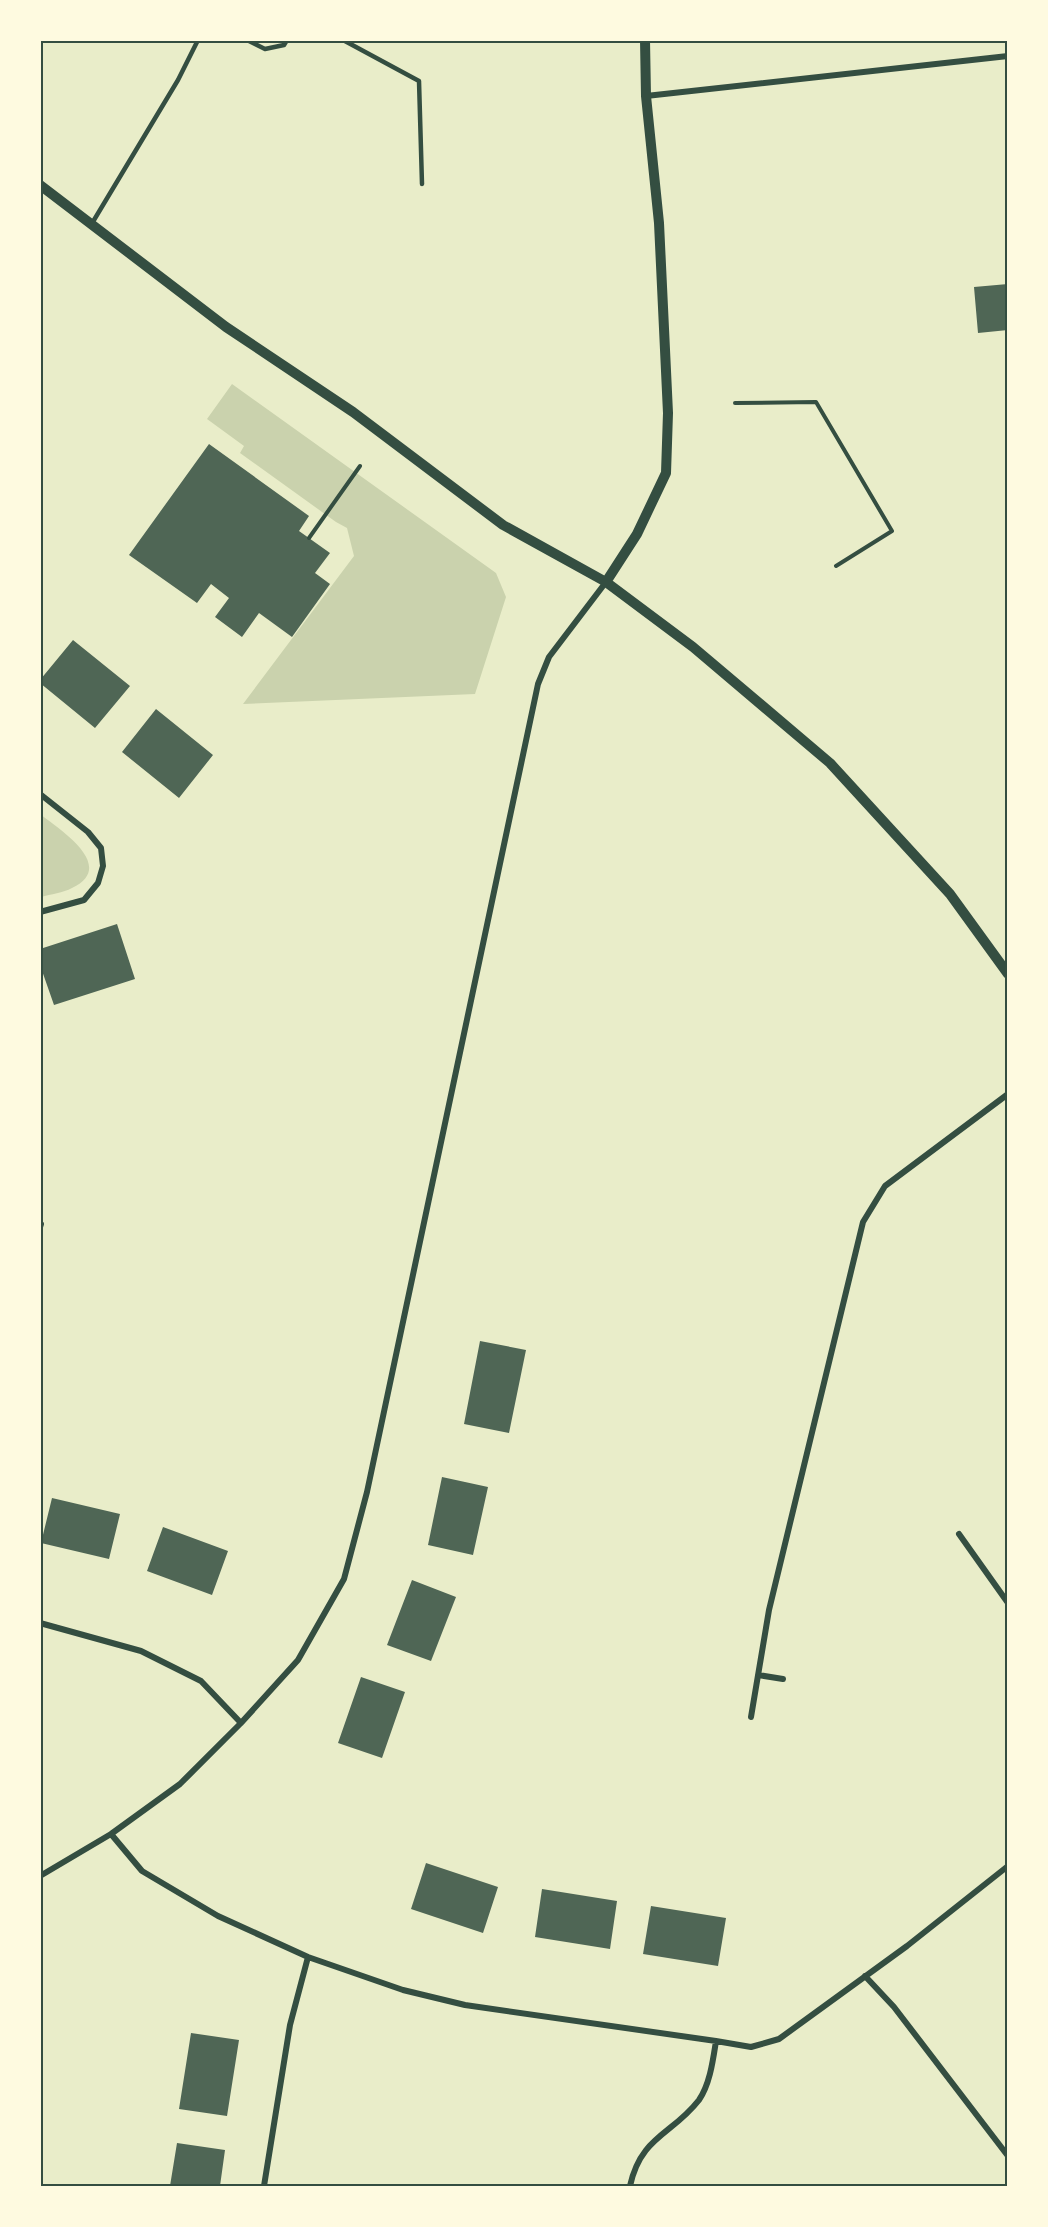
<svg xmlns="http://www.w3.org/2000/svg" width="1048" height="2227" font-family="'Space Grotesk',sans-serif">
<rect width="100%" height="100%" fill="#e9edc9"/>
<path fill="#cad2ad" d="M 232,384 L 496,573 L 506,597 L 475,694 L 243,704 L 354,556 L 347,528 L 336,522 L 240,453 L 244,446 L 207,419 Z
M 40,814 C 59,829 118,866 72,888 C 63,893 51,894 41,897 Z"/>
<path fill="#4f6655" d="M 1008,284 L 1008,330 L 978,333 L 974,287 Z
M 209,444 L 309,516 L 299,531 L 330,553 L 315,573 L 330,584 L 292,637 L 259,613 L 242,637 L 215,617 L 229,598 L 211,584 L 197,603 L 129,555 Z
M 73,640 L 130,686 L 95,728 L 40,683 L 40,680 Z
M 156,709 L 213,755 L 179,798 L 122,752 Z
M 117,924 L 135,979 L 54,1005 L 40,965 L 40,949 Z
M 480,1341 L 526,1350 L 509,1433 L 464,1424 Z
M 442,1477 L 488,1487 L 473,1555 L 428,1545 Z
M 52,1498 L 120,1514 L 109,1559 L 41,1543 Z
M 163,1527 L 228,1551 L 212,1595 L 147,1571 Z
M 412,1580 L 456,1597 L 431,1661 L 387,1645 Z
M 361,1677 L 405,1692 L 382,1758 L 338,1743 Z
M 426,1863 L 498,1887 L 483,1933 L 411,1909 Z
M 542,1889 L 617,1901 L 610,1949 L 535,1937 Z
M 651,1906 L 726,1918 L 718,1966 L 643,1954 Z
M 191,2033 L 239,2040 L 227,2116 L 179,2109 Z
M 177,2143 L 225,2150 L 220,2186 L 170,2186 Z"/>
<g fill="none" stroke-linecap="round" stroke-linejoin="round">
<path stroke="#344e41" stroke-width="4" d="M 735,403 L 816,402 L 892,531 L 836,566
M 309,538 L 360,466"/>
<path stroke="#344e41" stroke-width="4.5" d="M 247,40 L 265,49 L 284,45 L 287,40
M 343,40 L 419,81 L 422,184
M 91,225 L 178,80 L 198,40"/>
<path stroke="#344e41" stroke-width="6" d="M 646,96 L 1008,56
M 40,794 L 88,832 L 101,848 L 103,866 L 98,883 L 84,900 L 40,912
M 40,1227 L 41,1224
M 959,1534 L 1008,1603
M 40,1623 L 141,1651 L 201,1681 L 241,1723
M 758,1675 L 783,1679
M 751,1717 L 769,1610 L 863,1222 L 885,1186 L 1008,1094
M 111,1834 L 142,1871 L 218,1916 L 308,1957 L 403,1990 L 465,2005 L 716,2041
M 40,1876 L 111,1834 L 180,1784 L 241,1723 L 298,1660 L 344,1579 L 367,1492 L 538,684 L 549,657 L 606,582
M 865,1976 L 894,2007 L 1008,2156
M 264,2186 L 290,2025 L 308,1957
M 630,2186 C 641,2136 672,2135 699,2100 C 710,2084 713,2060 716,2041 L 751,2047 L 779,2039 L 907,1946 L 1008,1866"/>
<path stroke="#344e41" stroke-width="10" d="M 40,185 L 226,327 L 353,412 L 503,525 L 606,582 L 693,647 L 830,763 L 950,894 L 1008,974
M 606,582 L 637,534 L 666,473 L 668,413 L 659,223 L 646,96 L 645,40"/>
</g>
<rect width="1048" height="2227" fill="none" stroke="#fefae0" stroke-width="84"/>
<rect x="42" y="42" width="964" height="2143" fill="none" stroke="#344e41" stroke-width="2"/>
</svg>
